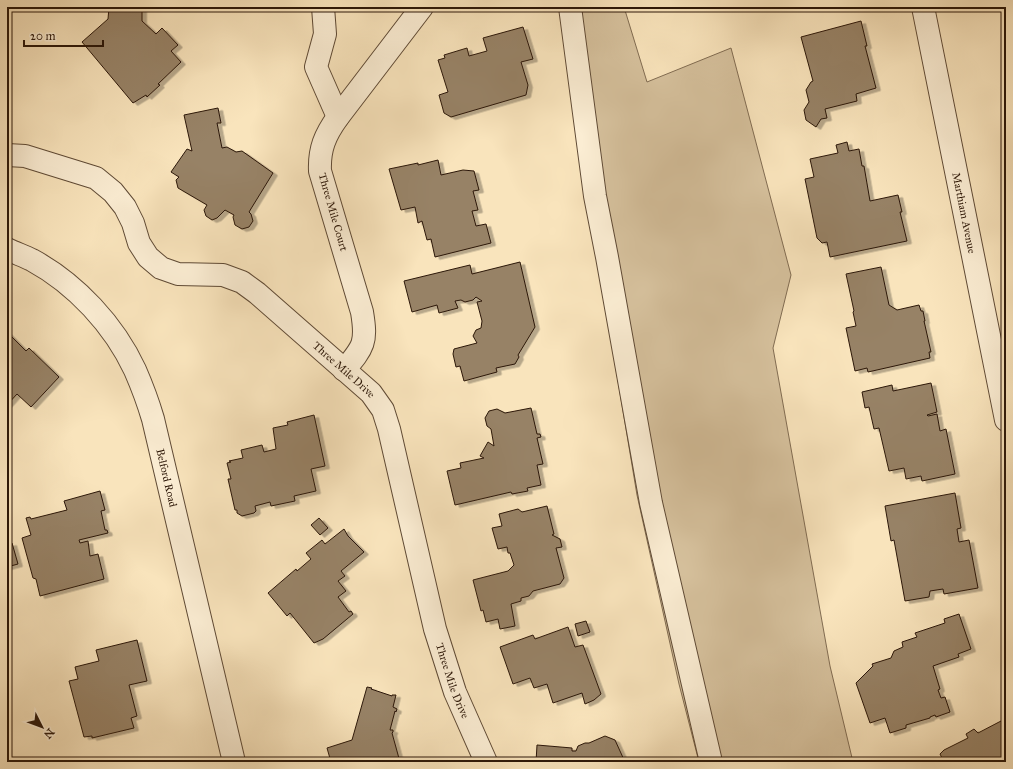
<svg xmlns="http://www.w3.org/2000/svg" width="1013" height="769" font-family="'IM FELL Great Primer',serif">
<defs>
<filter id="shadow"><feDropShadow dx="4.5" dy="2.5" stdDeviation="0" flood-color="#0004"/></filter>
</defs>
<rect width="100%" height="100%" fill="#f9e4bc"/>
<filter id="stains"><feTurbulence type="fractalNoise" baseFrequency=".005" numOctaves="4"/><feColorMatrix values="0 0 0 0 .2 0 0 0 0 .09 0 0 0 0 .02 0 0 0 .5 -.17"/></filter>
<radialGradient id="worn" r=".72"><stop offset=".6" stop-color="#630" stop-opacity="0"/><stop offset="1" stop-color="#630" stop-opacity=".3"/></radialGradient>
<path fill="#d6c19d" stroke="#816c52" d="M 560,7 L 624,7 L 647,82 L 731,48 L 791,275 L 773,348 L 830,666 L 853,762 L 699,762 L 679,684 L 637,495 L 610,333 Z"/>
<path fill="#978266" stroke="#2c1708" filter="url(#shadow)" d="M 109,7 L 142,7 L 142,21 L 156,34 L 162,28 L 178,45 L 171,51 L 181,62 L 158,84 L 160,85 L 147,97 L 146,95 L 133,103 L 82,42 L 108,19 Z
M 861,21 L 867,46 L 865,46 L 876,88 L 856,94 L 857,101 L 825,109 L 827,118 L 821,119 L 816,127 L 806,120 L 804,110 L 809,102 L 806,90 L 811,82 L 813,81 L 801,37 Z
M 523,27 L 533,59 L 521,62 L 528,85 L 526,95 L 451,117 L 444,113 L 439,95 L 448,92 L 438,60 L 445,58 L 444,55 L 467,48 L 469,56 L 487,51 L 483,38 Z
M 218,108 L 221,123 L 217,123 L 222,148 L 227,147 L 236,152 L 242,151 L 273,173 L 249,212 L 251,214 L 253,221 L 249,227 L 242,229 L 235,225 L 233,217 L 234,215 L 225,210 L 217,218 L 212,220 L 206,216 L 204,210 L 207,205 L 178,188 L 176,180 L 179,177 L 171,172 L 187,149 L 192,151 L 184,115 Z
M 847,142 L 849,151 L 859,149 L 862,166 L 864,166 L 870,201 L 898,195 L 902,212 L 900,212 L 907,241 L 830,257 L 827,242 L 822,243 L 817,238 L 805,179 L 814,177 L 810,159 L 838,153 L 836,145 Z
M 438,160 L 441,175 L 463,170 L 474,171 L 479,190 L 473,191 L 478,210 L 472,211 L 476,226 L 486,224 L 491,243 L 435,257 L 431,239 L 427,240 L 422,221 L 418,223 L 415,207 L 401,210 L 389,169 L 418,163 L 418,165 Z
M 520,262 L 535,327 L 518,355 L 519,357 L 515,364 L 496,368 L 497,372 L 464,381 L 460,366 L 456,367 L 453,354 L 454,349 L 477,343 L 473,336 L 476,330 L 481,328 L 482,321 L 477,302 L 482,301 L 476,297 L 473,300 L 465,302 L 461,300 L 455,301 L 458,308 L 439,313 L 437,305 L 412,312 L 404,281 L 470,265 L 472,274 Z
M 881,267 L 889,305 L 897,310 L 919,305 L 921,311 L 923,311 L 925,321 L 924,321 L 931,352 L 929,352 L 930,358 L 868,372 L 867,368 L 855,371 L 846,328 L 856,326 L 853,312 L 854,311 L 846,274 Z
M 7,332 L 26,351 L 29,348 L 59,377 L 31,407 L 17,394 L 7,405 Z
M 931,383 L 937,412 L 927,415 L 928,416 L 937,414 L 940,431 L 946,429 L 955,474 L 922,481 L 921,476 L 906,479 L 904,468 L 889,471 L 879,428 L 874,429 L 869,407 L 865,408 L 862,392 L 892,385 L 893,391 Z
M 531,408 L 537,434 L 540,434 L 541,437 L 537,438 L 543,464 L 537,465 L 541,485 L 527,488 L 528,491 L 512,494 L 511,492 L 455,505 L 447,471 L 461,468 L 460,463 L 484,458 L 480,456 L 488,442 L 494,446 L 491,429 L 487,426 L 485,418 L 489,411 L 497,409 L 505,413 Z
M 314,415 L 325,466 L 311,469 L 316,491 L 294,496 L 295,501 L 271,506 L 270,502 L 255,506 L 256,511 L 254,513 L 242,516 L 237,513 L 237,510 L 235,510 L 228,479 L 231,479 L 227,463 L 231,462 L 229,461 L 243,458 L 241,450 L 262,445 L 264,452 L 276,449 L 273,428 L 288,425 L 287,422 Z
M 100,491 L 105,510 L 101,511 L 105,530 L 107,530 L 108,533 L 79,540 L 80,543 L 88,541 L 90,556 L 98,554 L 104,579 L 40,596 L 36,579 L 33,578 L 22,538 L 31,535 L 26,518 L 30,517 L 31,519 L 67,510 L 64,501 Z
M 955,493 L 961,528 L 957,529 L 959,542 L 969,540 L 978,588 L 944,594 L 943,589 L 930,591 L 929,597 L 905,601 L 894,540 L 891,541 L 885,506 Z
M 547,506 L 554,534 L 552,535 L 560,539 L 562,547 L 556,548 L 564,578 L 560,584 L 533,591 L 529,596 L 521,598 L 521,601 L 511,604 L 515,626 L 500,629 L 498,619 L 486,622 L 483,610 L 481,611 L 473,580 L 508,571 L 514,565 L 510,553 L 508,553 L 507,547 L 498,549 L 492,528 L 502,526 L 499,514 L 518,509 L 522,512 Z
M 319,518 L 328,528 L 320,535 L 311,525 Z
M 344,529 L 348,536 L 364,552 L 341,571 L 345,576 L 338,581 L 346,591 L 338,597 L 349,612 L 351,611 L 353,614 L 323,639 L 314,643 L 290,613 L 287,616 L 268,593 L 296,569 L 297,571 L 311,559 L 306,553 L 322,540 L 325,544 Z
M 12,543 L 18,564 L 7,567 L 7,544 Z
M 959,614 L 971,649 L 958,654 L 959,657 L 933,666 L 940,689 L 938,690 L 941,698 L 945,697 L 950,712 L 936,717 L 935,715 L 930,717 L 930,718 L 906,725 L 906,728 L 890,733 L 885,718 L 870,723 L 856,683 L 873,666 L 872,664 L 891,658 L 894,651 L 903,647 L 902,642 L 917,637 L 915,633 L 945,623 L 944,619 Z
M 586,621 L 590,632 L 578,636 L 575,624 Z
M 568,627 L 575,647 L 583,645 L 601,694 L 594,700 L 585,704 L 582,693 L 553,703 L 547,684 L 534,688 L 530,678 L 513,684 L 500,647 L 533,635 L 535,639 Z
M 137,640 L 147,681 L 129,685 L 137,716 L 131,718 L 134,728 L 92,738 L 92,736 L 84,737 L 69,681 L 78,679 L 75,667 L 99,661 L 96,650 Z
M 367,687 L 372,688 L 371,689 L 392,696 L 392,695 L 396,695 L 393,707 L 397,709 L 396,712 L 395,711 L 390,730 L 393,730 L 393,732 L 392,733 L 400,762 L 331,762 L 327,748 L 352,740 Z
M 1001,721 L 1006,730 L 1006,762 L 944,762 L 940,754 L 944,750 L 968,738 L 966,734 L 974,729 L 978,733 Z
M 605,736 L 615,740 L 625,762 L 536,762 L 537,745 L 572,748 L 572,751 L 576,751 L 578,746 L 585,743 L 589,743 Z"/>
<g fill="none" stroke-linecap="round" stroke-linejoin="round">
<defs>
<g id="minor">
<path d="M 323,7 L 325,34 L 316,67 L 338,117"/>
<path d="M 570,7 L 595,196 L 607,257 L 651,503 L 711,762"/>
<path id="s1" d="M 923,7 L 1006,420"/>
<path id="s2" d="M 7,155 L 25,156 L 96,178 L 113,192 L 125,207 L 133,223 L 139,243 L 148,257 L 161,268 L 178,274 L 223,275 L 242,282 L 257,293 L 371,393 L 383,410 L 389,429 L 435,629 L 455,692 L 486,762"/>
<path id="s3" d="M 7,249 C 15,253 24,256 32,260 C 76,284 114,325 135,370 C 142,386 148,402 153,419 L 234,762"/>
<path d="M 344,370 C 364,347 367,342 362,312 L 320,171 C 319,149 325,135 338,117 L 422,7"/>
</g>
</defs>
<use href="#minor" stroke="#5f4a35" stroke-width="24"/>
<use href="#minor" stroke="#fbedd3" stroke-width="22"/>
</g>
<g text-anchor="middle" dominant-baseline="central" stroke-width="4" stroke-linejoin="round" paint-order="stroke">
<g font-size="11" fill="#2c1708" stroke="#fbedd3">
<text transform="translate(333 212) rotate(74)">Three Mile Court</text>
<text stroke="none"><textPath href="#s1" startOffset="210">Marthiam Avenue</textPath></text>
<text stroke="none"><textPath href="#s2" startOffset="424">Three Mile Drive</textPath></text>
<text stroke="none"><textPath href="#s3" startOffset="293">Belford Road</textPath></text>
<text stroke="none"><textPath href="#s2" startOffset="760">Three Mile Drive</textPath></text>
</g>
</g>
<rect width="1013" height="769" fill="none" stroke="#f9e4bc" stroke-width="24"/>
<rect x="8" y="8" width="997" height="753" fill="none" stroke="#2c1708" stroke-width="2"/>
<rect x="12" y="12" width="989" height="745" fill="none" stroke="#2c1708"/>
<g transform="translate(42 727) rotate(132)" stroke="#fbedd3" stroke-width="3" paint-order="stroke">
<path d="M0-3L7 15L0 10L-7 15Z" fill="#2c1708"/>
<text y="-6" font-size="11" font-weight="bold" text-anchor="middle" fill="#2c1708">N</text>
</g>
<path d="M24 40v6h79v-6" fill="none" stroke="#2c1708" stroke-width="2"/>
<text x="30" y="40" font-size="12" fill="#2c1708" stroke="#fbedd3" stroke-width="3" paint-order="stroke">20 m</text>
<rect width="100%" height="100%" filter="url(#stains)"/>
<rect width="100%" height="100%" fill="url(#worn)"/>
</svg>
